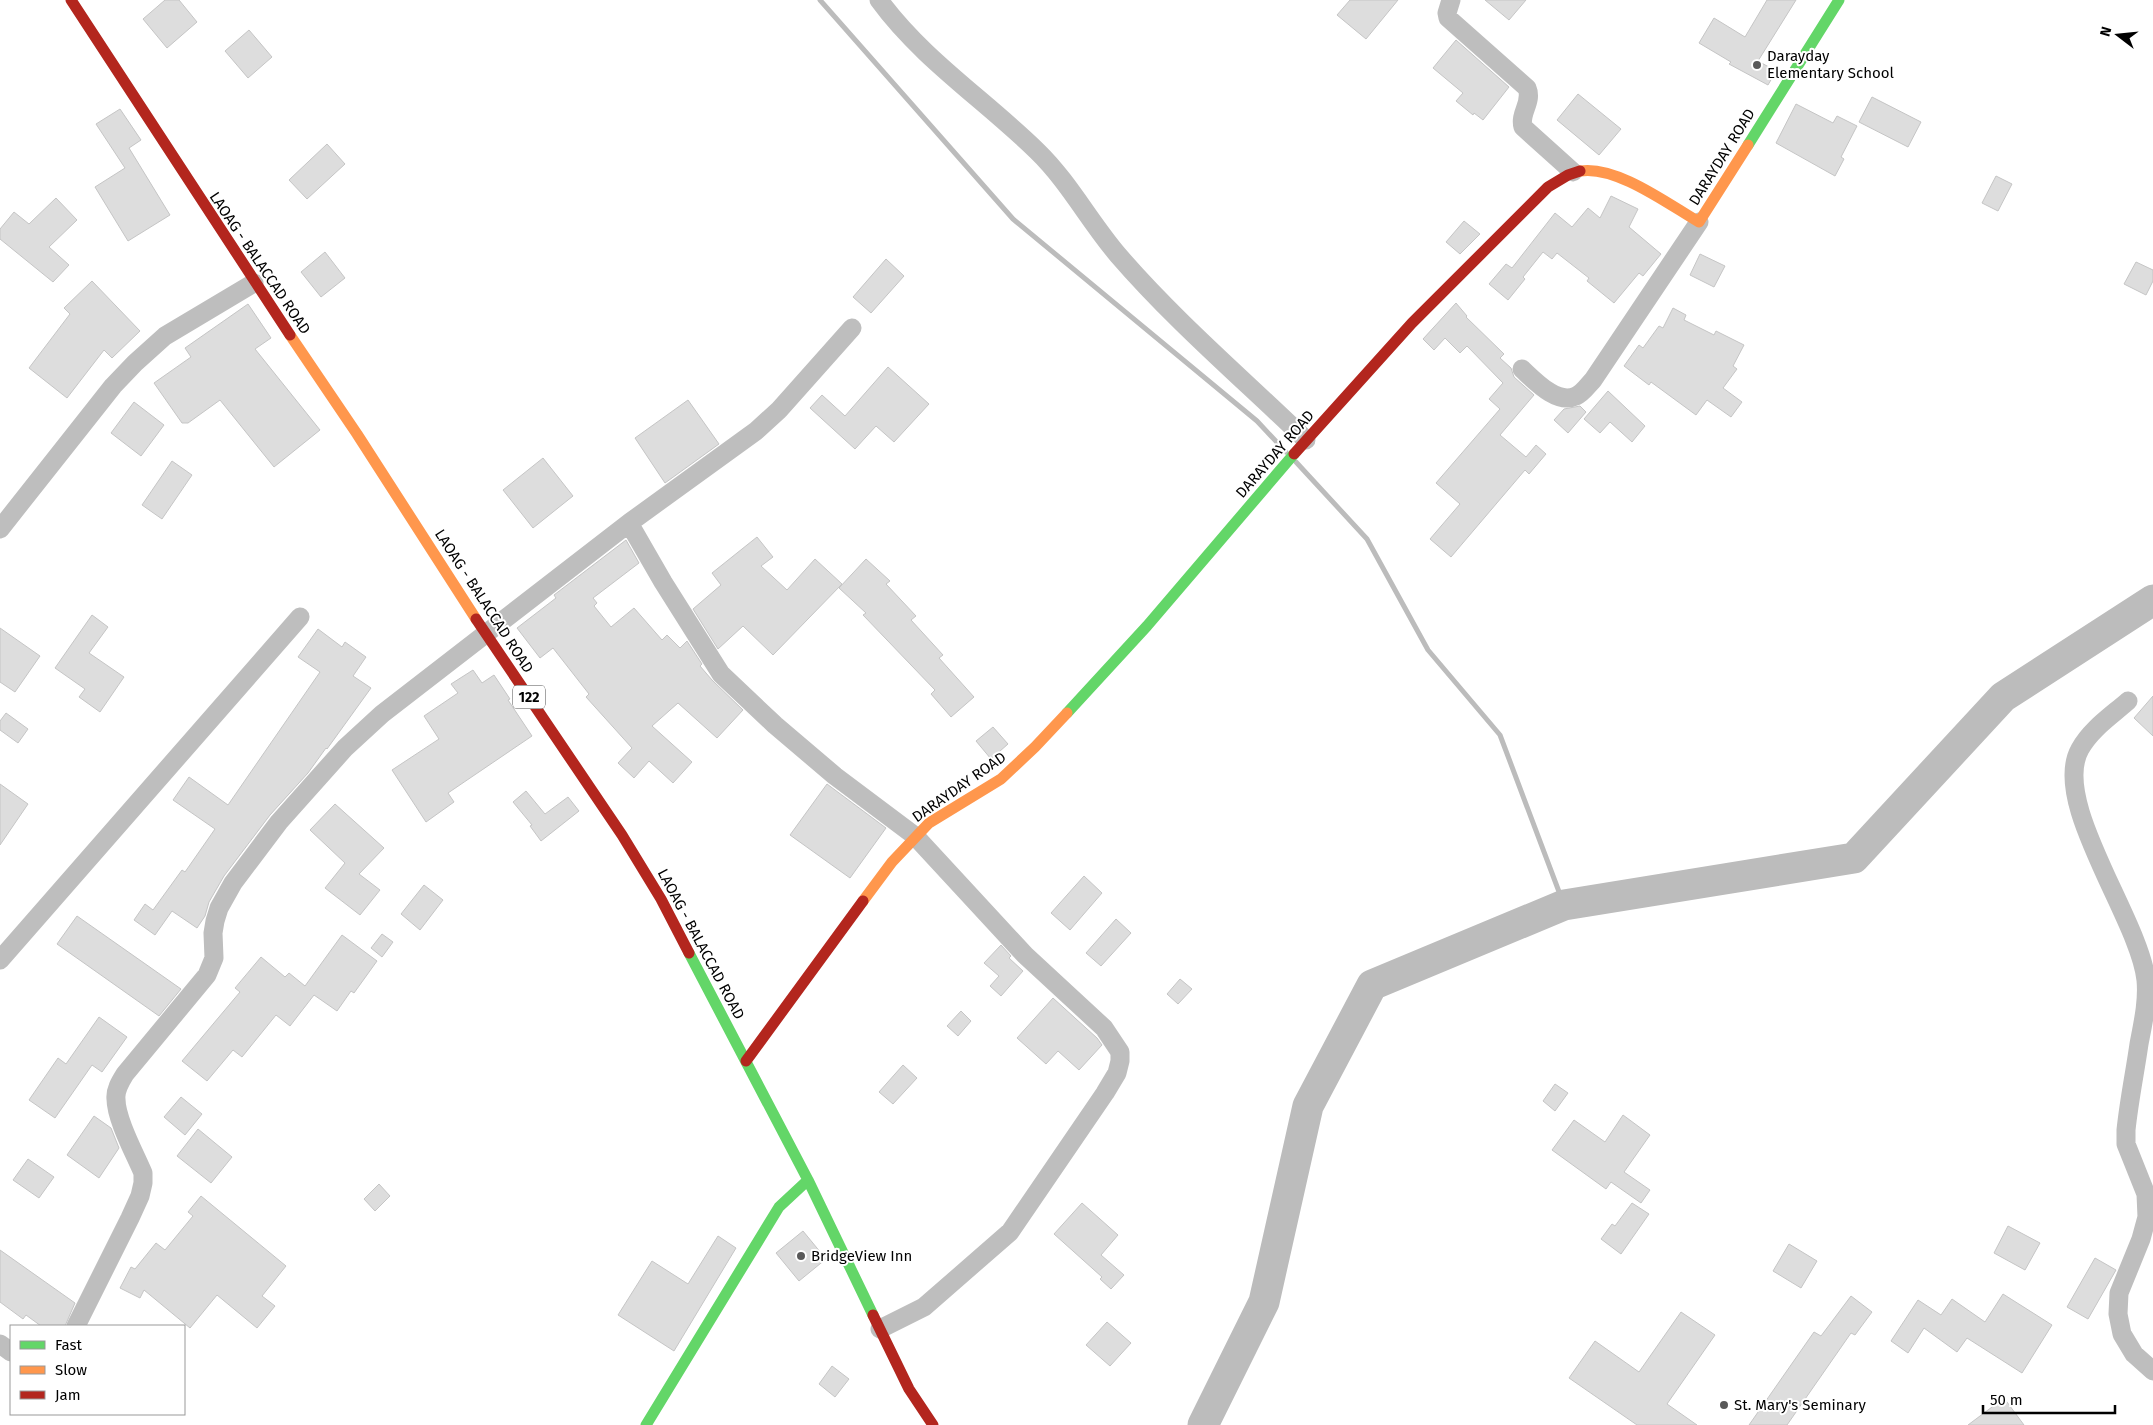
<svg xmlns="http://www.w3.org/2000/svg" width="2153" height="1425" font-family="'Fira Sans',sans-serif">
<rect width="100%" height="100%" fill="#fff"/>
<g fill="none" stroke-linecap="round" stroke-linejoin="round">
<path stroke="#bcbcbc" stroke-width="5" d="M 820,0 L 1013,219 L 1257,421 L 1286,452
M 1296,462 L 1367,539 L 1428,650 L 1500,735 L 1564,905"/>
<path stroke="#bcbcbc" stroke-width="31" d="M 1203,1425 L 1264,1302 L 1308,1106 L 1372,985 L 1564,905 L 1854,858 L 2003,697 L 2153,600"/>
</g>
<path fill="#ddd" stroke="#c5c5c5" d="M 165,0 L 179,0 L 197,22 L 167,48 L 143,19 Z
M 1350,0 L 1398,0 L 1366,39 L 1337,15 Z
M 1485,0 L 1526,0 L 1509,20 Z
M 1767,0 L 1796,0 L 1758,61 L 1776,71 L 1768,85 L 1729,64 L 1731,62 L 1699,43 L 1714,18 L 1745,37 Z
M 249,30 L 272,57 L 248,78 L 225,51 Z
M 1456,40 L 1509,87 L 1483,120 L 1474,113 L 1473,115 L 1456,101 L 1463,93 L 1433,68 Z
M 1578,94 L 1621,129 L 1599,155 L 1557,120 Z
M 1872,97 L 1921,122 L 1908,147 L 1859,122 Z
M 1796,104 L 1833,123 L 1837,116 L 1857,126 L 1841,157 L 1844,159 L 1835,176 L 1776,143 Z
M 120,109 L 141,140 L 129,148 L 170,215 L 128,241 L 95,187 L 125,168 L 96,124 Z
M 327,144 L 345,164 L 307,199 L 289,180 Z
M 1996,176 L 2012,184 L 1998,211 L 1982,203 Z
M 1611,196 L 1638,209 L 1629,227 L 1661,254 L 1643,276 L 1639,273 L 1614,303 L 1587,281 L 1589,278 L 1557,253 L 1552,259 L 1543,252 L 1523,277 L 1525,279 L 1508,300 L 1489,284 L 1506,264 L 1512,268 L 1555,213 L 1572,227 L 1588,208 L 1600,218 Z
M 56,198 L 77,220 L 49,247 L 69,265 L 53,282 L 0,239 L 0,229 L 14,212 L 29,224 Z
M 1464,221 L 1480,234 L 1460,254 L 1446,242 Z
M 325,252 L 345,278 L 321,297 L 301,272 Z
M 1700,254 L 1725,266 L 1714,287 L 1690,275 Z
M 886,259 L 904,276 L 871,313 L 853,297 Z
M 2136,262 L 2153,270 L 2153,281 L 2146,295 L 2124,284 Z
M 92,281 L 140,331 L 112,358 L 104,350 L 67,398 L 29,368 L 70,314 L 64,308 Z
M 1456,303 L 1467,316 L 1466,317 L 1504,354 L 1500,358 L 1511,368 L 1514,377 L 1534,395 L 1500,435 L 1526,457 L 1536,445 L 1546,454 L 1529,474 L 1525,470 L 1451,557 L 1430,539 L 1460,504 L 1436,483 L 1500,409 L 1489,399 L 1503,383 L 1467,346 L 1460,353 L 1445,338 L 1434,350 L 1423,339 Z
M 248,304 L 271,338 L 255,349 L 320,430 L 274,467 L 220,400 L 188,423 L 182,423 L 154,383 L 191,357 L 185,348 Z
M 1673,308 L 1686,315 L 1684,320 L 1714,335 L 1716,331 L 1744,345 L 1733,366 L 1737,369 L 1723,388 L 1742,402 L 1731,417 L 1707,400 L 1696,415 L 1651,382 L 1649,385 L 1624,366 L 1639,345 L 1643,348 L 1659,326 L 1663,328 Z
M 888,367 L 929,404 L 894,442 L 876,426 L 855,449 L 810,408 L 822,395 L 845,416 Z
M 1608,391 L 1645,426 L 1632,442 L 1610,422 L 1600,433 L 1584,419 Z
M 688,400 L 719,444 L 665,483 L 635,438 Z
M 134,402 L 164,425 L 141,456 L 111,433 Z
M 1580,406 L 1586,412 L 1568,433 L 1554,420 L 1564,409 Z
M 543,458 L 573,496 L 533,528 L 503,490 Z
M 172,461 L 192,475 L 162,519 L 142,505 Z
M 757,537 L 773,557 L 761,566 L 787,590 L 815,559 L 842,584 L 773,655 L 743,626 L 718,649 L 693,609 L 721,585 L 712,573 Z
M 626,540 L 639,563 L 593,598 L 597,603 L 594,606 L 611,627 L 634,608 L 662,640 L 667,635 L 680,648 L 687,641 L 702,664 L 700,666 L 712,680 L 743,710 L 717,738 L 678,703 L 652,726 L 692,762 L 673,783 L 649,761 L 634,778 L 618,763 L 632,748 L 586,697 L 589,694 L 553,648 L 540,658 L 517,628 L 556,598 L 554,595 Z
M 866,559 L 890,581 L 886,584 L 916,616 L 911,620 L 943,655 L 939,658 L 974,697 L 951,717 L 931,694 L 935,690 L 863,615 L 866,613 L 839,588 Z
M 92,615 L 108,627 L 89,653 L 124,677 L 100,712 L 79,697 L 85,689 L 55,668 Z
M 0,628 L 40,656 L 15,692 L 0,682 Z
M 318,629 L 342,647 L 345,642 L 366,657 L 353,676 L 371,688 L 327,749 L 326,748 L 308,773 L 270,815 L 224,876 L 209,902 L 205,916 L 197,928 L 172,911 L 155,935 L 134,920 L 145,904 L 153,910 L 182,870 L 185,872 L 215,829 L 173,800 L 189,777 L 228,805 L 320,672 L 298,657 Z
M 473,670 L 482,683 L 494,675 L 510,699 L 508,700 L 532,736 L 448,793 L 454,802 L 426,822 L 392,770 L 439,739 L 424,716 L 458,693 L 451,684 Z
M 2153,696 L 2153,736 L 2134,718 Z
M 6,713 L 28,729 L 18,743 L 0,730 L 0,721 Z
M 993,727 L 1008,744 L 991,759 L 976,741 Z
M 0,784 L 28,804 L 0,845 Z
M 827,784 L 886,828 L 850,878 L 790,835 Z
M 526,791 L 545,814 L 568,797 L 579,811 L 541,841 L 530,826 L 532,825 L 513,802 Z
M 335,804 L 384,848 L 359,874 L 380,890 L 360,915 L 325,888 L 345,863 L 310,830 Z
M 1084,876 L 1102,893 L 1070,930 L 1051,913 Z
M 424,885 L 443,900 L 420,930 L 401,914 Z
M 77,916 L 181,989 L 159,1016 L 57,944 Z
M 1116,919 L 1131,933 L 1101,966 L 1086,953 Z
M 382,934 L 393,942 L 382,957 L 371,948 Z
M 342,935 L 377,961 L 354,993 L 351,991 L 337,1011 L 314,995 L 290,1026 L 276,1015 L 242,1057 L 233,1050 L 207,1081 L 182,1061 L 240,992 L 235,988 L 261,957 L 285,977 L 289,973 L 305,986 Z
M 1001,945 L 1011,956 L 1009,958 L 1023,971 L 1001,996 L 990,986 L 999,976 L 984,963 Z
M 1180,979 L 1192,989 L 1178,1004 L 1167,994 Z
M 1053,998 L 1097,1038 L 1102,1045 L 1079,1070 L 1058,1051 L 1046,1064 L 1017,1038 Z
M 961,1011 L 971,1021 L 958,1036 L 947,1026 Z
M 99,1017 L 127,1037 L 102,1072 L 92,1065 L 55,1118 L 29,1100 L 58,1058 L 66,1064 Z
M 903,1065 L 917,1078 L 893,1104 L 879,1092 Z
M 1555,1084 L 1568,1093 L 1555,1111 L 1543,1101 Z
M 181,1097 L 202,1114 L 185,1135 L 164,1117 Z
M 1623,1115 L 1650,1135 L 1624,1172 L 1650,1190 L 1641,1203 L 1611,1182 L 1606,1189 L 1552,1150 L 1574,1120 L 1605,1142 Z
M 94,1116 L 111,1128 L 119,1148 L 99,1178 L 67,1155 Z
M 198,1129 L 232,1157 L 211,1183 L 177,1156 Z
M 28,1159 L 54,1177 L 39,1198 L 13,1180 Z
M 379,1184 L 390,1196 L 375,1211 L 364,1199 Z
M 201,1196 L 286,1266 L 262,1296 L 275,1306 L 257,1328 L 217,1295 L 190,1328 L 144,1290 L 140,1298 L 120,1288 L 131,1267 L 135,1269 L 156,1243 L 165,1250 L 193,1216 L 188,1212 Z
M 1082,1203 L 1118,1235 L 1101,1255 L 1124,1275 L 1111,1289 L 1100,1279 L 1102,1277 L 1054,1234 Z
M 1632,1203 L 1649,1214 L 1621,1254 L 1601,1239 L 1612,1224 L 1615,1226 Z
M 2008,1226 L 2040,1243 L 2025,1270 L 1994,1253 Z
M 803,1231 L 826,1259 L 799,1281 L 776,1253 Z
M 718,1236 L 736,1248 L 674,1351 L 618,1315 L 652,1261 L 688,1284 Z
M 1789,1244 L 1817,1261 L 1801,1288 L 1773,1271 Z
M 0,1250 L 75,1303 L 65,1326 L 41,1326 L 26,1315 L 23,1319 L 0,1302 Z
M 2095,1258 L 2116,1270 L 2088,1319 L 2067,1307 Z
M 2003,1294 L 2052,1325 L 2022,1373 L 1967,1338 L 1957,1352 L 1924,1328 L 1908,1353 L 1891,1341 L 1918,1300 L 1941,1315 L 1952,1299 L 1985,1322 Z
M 1851,1296 L 1872,1312 L 1855,1335 L 1851,1333 L 1787,1425 L 1749,1425 L 1814,1332 L 1821,1336 Z
M 1681,1312 L 1715,1335 L 1667,1404 L 1697,1425 L 1637,1425 L 1569,1378 L 1595,1341 L 1639,1372 Z
M 1107,1322 L 1131,1343 L 1110,1366 L 1086,1345 Z
M 832,1366 L 849,1379 L 835,1397 L 819,1384 Z
M 2004,1398 L 2024,1425 L 1968,1425 Z"/>
<g fill="none" stroke-linecap="round" stroke-linejoin="round">
<path stroke="#bebebe" stroke-width="19" d="M 879,0 C 922,59 985,100 1037,151 C 1069,182 1089,221 1118,255 C 1175,321 1243,379 1306,440
M 1451,0 L 1447,13 L 1448,18 L 1527,88 C 1533,102 1519,113 1523,127 L 1573,172
M 1522,369 C 1535,381 1557,405 1576,396 C 1583,393 1588,385 1593,380 L 1699,222
M 629,523 L 663,582 L 721,674 L 775,725 L 835,776 L 915,836 L 1025,955 L 1104,1028 L 1120,1052 L 1120,1061 L 1117,1073 L 1105,1093 L 1010,1232 L 924,1307 L 880,1329
M 0,529 L 113,386 L 135,363 L 165,336 L 254,283
M 2128,701 C 2111,716 2091,729 2080,749 C 2050,802 2140,920 2146,980 C 2148,1001 2143,1023 2139,1044 C 2135,1072 2129,1101 2126,1130 L 2126,1144 L 2146,1194 L 2147,1217 L 2141,1239 L 2119,1293 L 2118,1314 L 2122,1334 L 2134,1354 L 2153,1371
M 0,960 L 300,617
M 76,1326 L 130,1218 L 140,1196 L 143,1183 L 143,1173 C 135,1154 116,1119 116,1099 C 115,1090 120,1082 125,1074 L 207,975 L 214,958 L 213,933 L 215,921 L 219,908 L 233,883 L 279,822 L 345,748 L 382,714 L 629,523 L 756,431 L 779,410 L 852,328
M 0,1344 L 11,1352"/>
<path stroke="#63d668" stroke-width="11" d="M 1748,145 L 1839,0
M 1067,713 L 1147,626 L 1294,454
M 689,953 L 808,1180 L 873,1315
M 646,1425 L 779,1207 L 808,1180"/>
<path stroke="#ff974d" stroke-width="11" d="M 1580,171 C 1616,165 1668,204 1699,222 L 1748,145
M 290,335 L 357,434 L 476,619
M 863,901 L 892,862 L 929,823 L 1001,779 L 1035,747 L 1067,713"/>
<path stroke="#b3261e" stroke-width="11" d="M 71,0 L 290,335
M 1294,454 L 1412,323 L 1548,187 L 1568,175 L 1580,171
M 476,619 L 622,835 L 661,899 L 689,953
M 746,1061 L 863,901
M 873,1315 L 909,1389 L 933,1425"/>
</g>
<g fill="#595959" stroke="#fff" stroke-width="2">
<circle cx="1757" cy="65" r="5"/>
<circle cx="801" cy="1256" r="5"/>
<circle cx="1724" cy="1405" r="5"/>
</g>
<g text-anchor="middle" dominant-baseline="central" stroke-width="4" stroke-linejoin="round" paint-order="stroke">
<rect fill="#fff" stroke="#4c4c4c" stroke-width="1" x="513" y="685.5" width="32" height="23" rx="4"/>
<g font-size="14" font-weight="bold" fill="#000">
<text x="529" y="697">122</text>
</g>
<g font-size="15" fill="#000" stroke="#fff" text-anchor="start">
<text x="1767" y="56">Darayday<tspan x="1767" dy="17">Elementary School</tspan></text>
<text x="811" y="1256">BridgeView Inn</text>
<text x="1734" y="1405">St. Mary's Seminary</text>
</g>
<g font-size="15" fill="#000" stroke="#fff">
<text transform="translate(1722 157) rotate(-58)">DARAYDAY ROAD</text>
<text transform="translate(260 263) rotate(56)">LAOAG - BALACCAD ROAD</text>
<text transform="translate(1275 454) rotate(-49)">DARAYDAY ROAD</text>
<text transform="translate(484 601) rotate(57)">LAOAG - BALACCAD ROAD</text>
<text transform="translate(959 787) rotate(-35)">DARAYDAY ROAD</text>
<text transform="translate(701 944) rotate(62)">LAOAG - BALACCAD ROAD</text>
</g>
</g>
<rect x="10" y="1325" width="175" height="90" fill="#ffffff" stroke="#999999"/>
<rect x="20" y="1341" width="25" height="8" fill="#63d668" stroke="#999999"/>
<text x="55" y="1350" font-size="15" fill="#000000">Fast</text>
<rect x="20" y="1366" width="25" height="8" fill="#ff974d" stroke="#999999"/>
<text x="55" y="1375" font-size="15" fill="#000000">Slow</text>
<rect x="20" y="1391" width="25" height="8" fill="#b3261e" stroke="#999999"/>
<text x="55" y="1400" font-size="15" fill="#000000">Jam</text>
<g transform="translate(2118 35) rotate(286)" stroke="#ffffff" stroke-width="4" paint-order="stroke">
<path d="M0-4L9 19L0 12L-9 19Z" fill="#000000"/>
<text y="-8" font-size="14" font-weight="bold" text-anchor="middle" fill="#000000">N</text>
</g>
<path d="M1983 1405v8h132v-8" fill="none" stroke="#000000" stroke-width="2.5"/>
<text x="1990" y="1405" font-size="15" fill="#000000" stroke="#ffffff" stroke-width="4" paint-order="stroke">50 m</text>
</svg>
